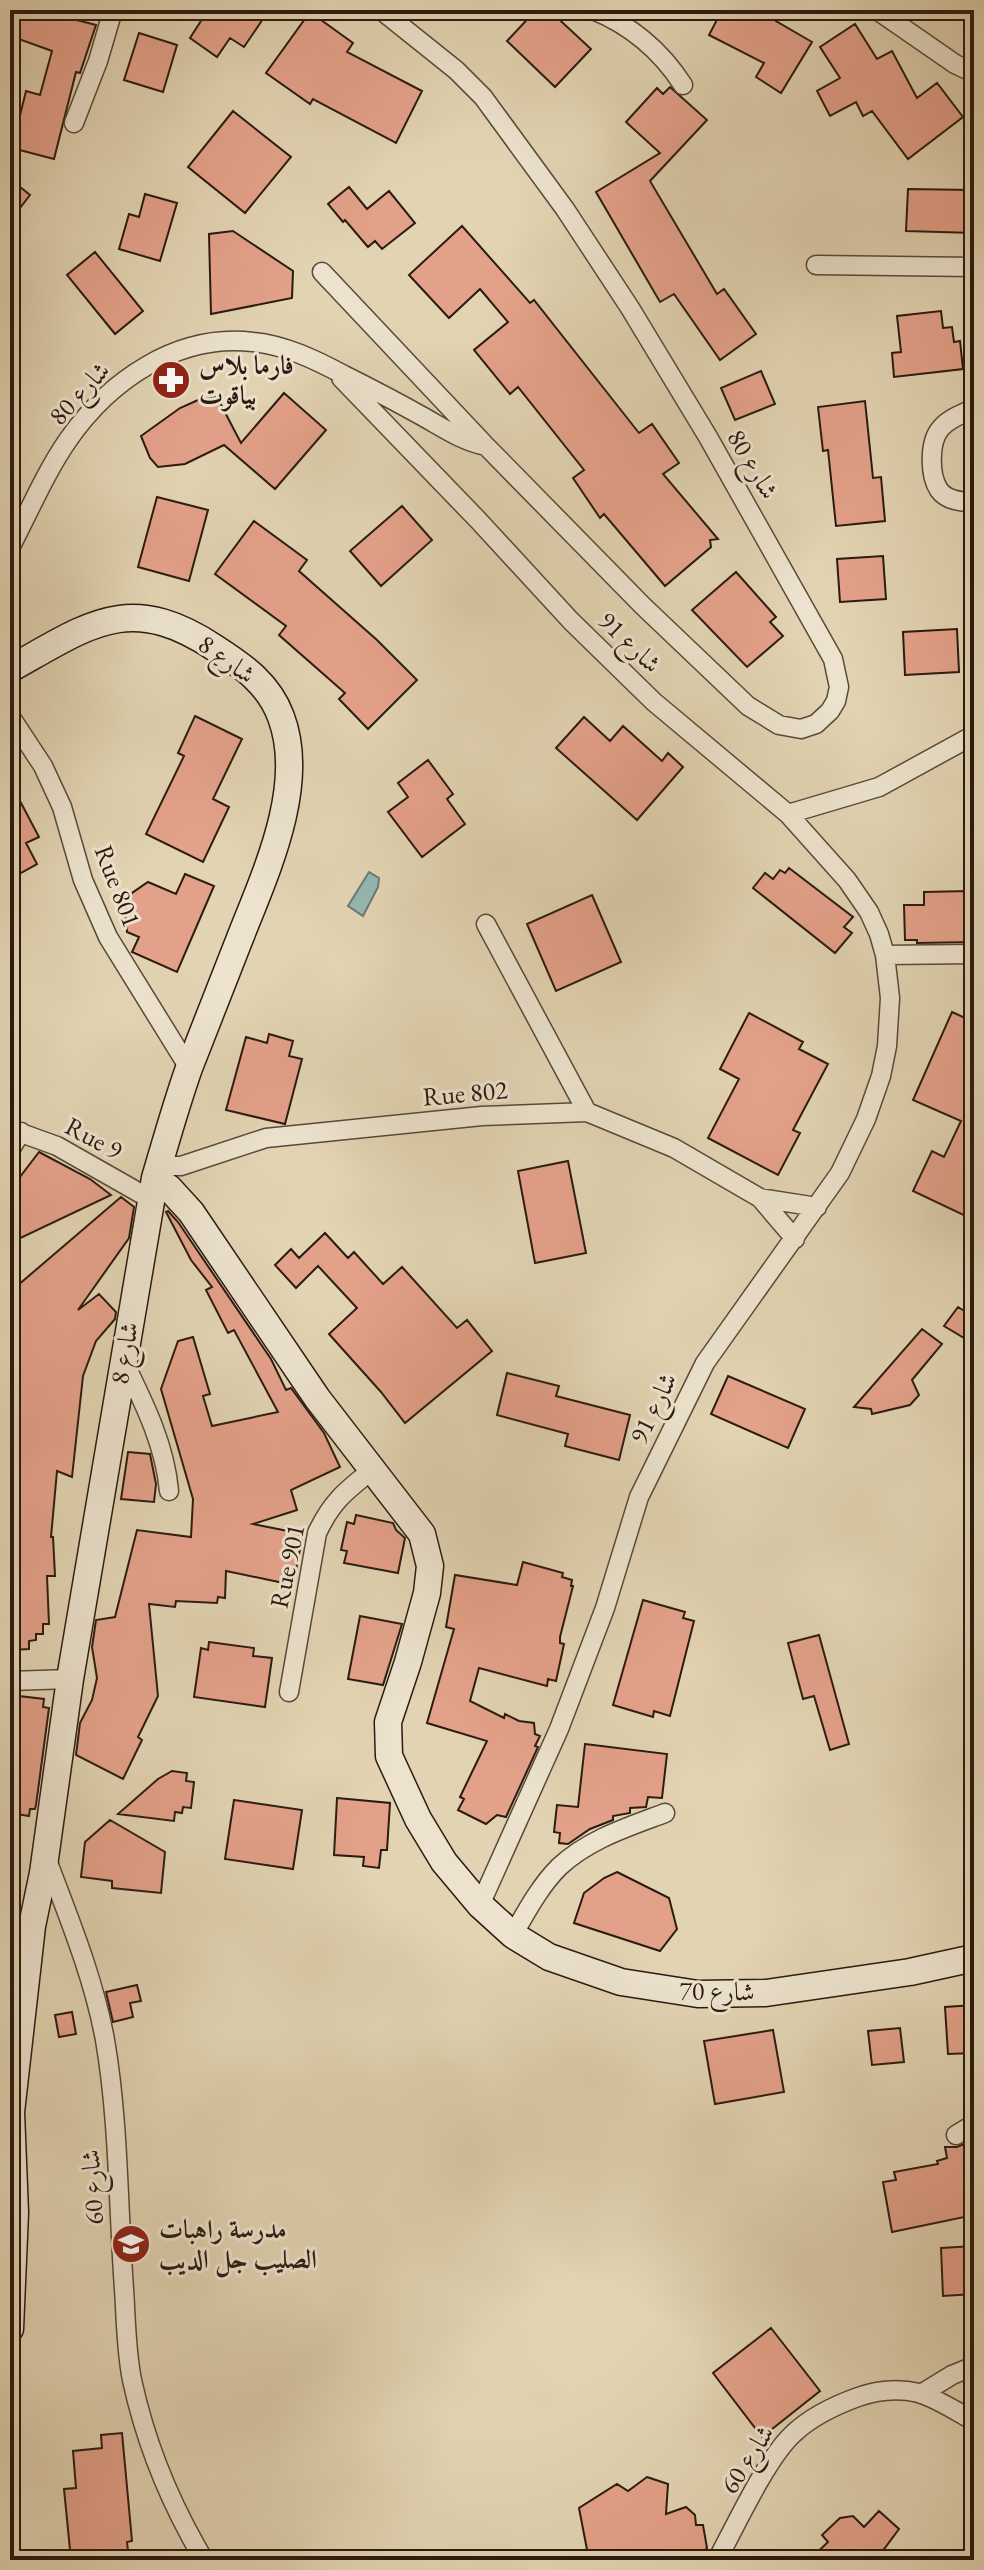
<svg xmlns="http://www.w3.org/2000/svg" width="984" height="2570" font-family="'EB Garamond',Amiri,serif">
<rect width="100%" height="100%" fill="#e2d3b2"/>
<filter id="stains"><feTurbulence type="fractalNoise" baseFrequency=".0025" numOctaves="4"/><feColorMatrix values="0 0 0 0 .2 0 0 0 0 .09 0 0 0 0 .02 0 0 0 .5 -.17"/></filter>
<radialGradient id="worn" r=".72"><stop offset=".6" stop-color="#630" stop-opacity="0"/><stop offset="1" stop-color="#630" stop-opacity=".3"/></radialGradient>
<path fill="#95b7b2" stroke="#6b7971" stroke-width="2" d="M 369,872 L 379,878 L 378,887 L 363,916 L 348,906 Z"/>
<path fill="#e4a18a" stroke="#2b1b10" stroke-width="2" d="M 23,10 L 38,10 L 96,25 L 80,73 L 76,72 L 54,159 L 12,148 L 26,91 L 40,95 L 52,51 L 13,37 Z
M 208,10 L 269,10 L 244,47 L 230,38 L 217,57 L 190,38 Z
M 536,10 L 549,10 L 591,49 L 555,87 L 507,41 Z
M 722,10 L 781,10 L 776,21 L 812,42 L 781,93 L 756,77 L 764,63 L 709,35 Z
M 310,12 L 353,43 L 347,52 L 422,91 L 396,143 L 313,99 L 310,104 L 266,73 Z
M 855,24 L 877,59 L 892,51 L 917,98 L 937,83 L 963,117 L 908,159 L 872,111 L 863,116 L 856,102 L 830,116 L 817,91 L 840,78 L 820,47 Z
M 139,33 L 177,45 L 163,92 L 124,80 Z
M 670,87 L 707,120 L 650,181 L 717,294 L 724,289 L 756,334 L 720,360 L 674,294 L 660,302 L 596,192 L 660,153 L 626,122 L 657,88 L 663,94 Z
M 233,111 L 291,157 L 245,213 L 188,167 Z
M 10,179 L 30,195 L 10,221 Z
M 349,187 L 367,209 L 389,191 L 415,223 L 382,249 L 375,241 L 368,247 L 345,220 L 343,222 L 328,204 Z
M 908,189 L 972,190 L 974,233 L 906,231 Z
M 145,194 L 177,203 L 160,261 L 119,249 L 129,214 L 139,217 Z
M 462,226 L 530,303 L 534,300 L 639,433 L 652,424 L 679,463 L 663,474 L 718,539 L 710,540 L 711,547 L 665,586 L 604,514 L 600,518 L 573,478 L 584,470 L 518,387 L 510,394 L 474,350 L 508,322 L 480,289 L 449,318 L 409,275 Z
M 233,231 L 293,271 L 292,298 L 211,314 L 209,234 Z
M 95,252 L 143,311 L 115,334 L 67,275 Z
M 941,311 L 943,328 L 952,327 L 954,342 L 960,341 L 963,369 L 894,377 L 892,353 L 901,352 L 897,316 Z
M 761,371 L 775,404 L 735,420 L 721,388 Z
M 284,393 L 326,430 L 275,489 L 224,445 L 185,464 L 158,467 L 150,458 L 141,436 L 180,408 L 198,400 L 217,397 L 241,443 Z
M 865,401 L 873,478 L 881,477 L 885,521 L 836,526 L 828,450 L 823,451 L 818,407 Z
M 157,497 L 208,510 L 189,581 L 138,567 Z
M 402,506 L 432,540 L 381,586 L 350,551 Z
M 254,521 L 307,560 L 299,571 L 377,640 L 417,680 L 368,729 L 339,699 L 345,693 L 279,635 L 286,626 L 215,574 Z
M 883,556 L 886,599 L 840,602 L 837,559 Z
M 736,572 L 776,617 L 770,622 L 783,636 L 747,667 L 692,610 Z
M 957,629 L 959,672 L 905,675 L 903,632 Z
M 195,716 L 242,739 L 213,799 L 229,807 L 203,862 L 146,834 L 184,756 L 178,753 Z
M 584,717 L 610,741 L 623,726 L 662,761 L 668,753 L 683,767 L 637,820 L 556,748 Z
M 428,760 L 453,794 L 447,799 L 465,824 L 422,857 L 388,812 L 408,797 L 398,783 Z
M 10,782 L 39,837 L 26,843 L 37,864 L 10,879 Z
M 789,868 L 853,917 L 844,927 L 852,933 L 835,953 L 753,888 L 765,873 L 773,879 L 780,870 L 785,873 Z
M 185,874 L 214,886 L 177,972 L 132,952 L 139,937 L 127,932 L 125,913 L 132,893 L 148,882 L 176,894 Z
M 969,891 L 969,899 L 974,900 L 974,942 L 917,943 L 917,940 L 905,940 L 904,905 L 924,905 L 924,892 Z
M 592,895 L 621,962 L 556,991 L 527,924 Z
M 952,1012 L 974,1022 L 974,1220 L 913,1191 L 932,1151 L 944,1157 L 961,1121 L 913,1100 Z
M 749,1013 L 803,1042 L 799,1049 L 828,1064 L 793,1130 L 800,1133 L 778,1175 L 708,1138 L 739,1079 L 720,1069 Z
M 269,1034 L 293,1041 L 289,1056 L 302,1059 L 285,1124 L 226,1110 L 246,1037 L 267,1043 Z
M 39,1152 L 90,1179 L 111,1195 L 10,1243 L 10,1190 Z
M 568,1161 L 586,1253 L 535,1263 L 518,1171 Z
M 121,1197 L 134,1207 L 129,1238 L 78,1310 L 99,1294 L 116,1312 L 115,1319 L 96,1341 L 83,1376 L 72,1477 L 57,1471 L 51,1537 L 53,1537 L 55,1576 L 47,1576 L 49,1624 L 43,1624 L 43,1634 L 36,1634 L 36,1640 L 29,1641 L 29,1649 L 10,1650 L 10,1292 Z
M 168,1211 L 178,1222 L 271,1359 L 286,1390 L 291,1388 L 324,1433 L 340,1467 L 291,1490 L 297,1510 L 253,1524 L 303,1534 L 293,1585 L 226,1571 L 225,1598 L 218,1597 L 217,1603 L 176,1601 L 175,1607 L 149,1604 L 158,1696 L 138,1737 L 142,1740 L 123,1779 L 76,1755 L 80,1723 L 92,1700 L 97,1678 L 92,1647 L 96,1620 L 115,1617 L 137,1530 L 191,1537 L 193,1499 L 161,1389 L 178,1341 L 193,1337 L 210,1394 L 203,1396 L 212,1426 L 278,1412 L 234,1330 L 228,1333 L 206,1290 L 212,1287 L 191,1260 L 166,1212 Z
M 325,1233 L 348,1258 L 354,1252 L 383,1284 L 402,1267 L 457,1328 L 467,1320 L 492,1351 L 405,1423 L 381,1392 L 329,1334 L 357,1308 L 318,1266 L 296,1288 L 275,1265 L 291,1249 L 299,1258 Z
M 958,1307 L 974,1317 L 974,1344 L 944,1326 Z
M 922,1329 L 942,1344 L 912,1380 L 919,1395 L 910,1405 L 872,1414 L 871,1409 L 854,1407 Z
M 507,1373 L 559,1386 L 556,1396 L 630,1415 L 619,1460 L 565,1446 L 568,1434 L 497,1415 Z
M 728,1376 L 805,1409 L 788,1448 L 711,1414 Z
M 128,1452 L 150,1454 L 156,1484 L 154,1502 L 121,1499 Z
M 356,1515 L 393,1523 L 396,1530 L 405,1538 L 398,1573 L 344,1563 L 347,1551 L 341,1550 L 347,1522 L 354,1524 Z
M 523,1562 L 563,1573 L 562,1577 L 572,1580 L 571,1586 L 573,1586 L 560,1637 L 560,1643 L 564,1644 L 556,1681 L 548,1679 L 547,1686 L 479,1668 L 470,1701 L 504,1718 L 505,1714 L 519,1721 L 534,1723 L 535,1734 L 540,1736 L 535,1746 L 538,1747 L 506,1817 L 497,1815 L 486,1824 L 458,1810 L 464,1799 L 460,1797 L 487,1741 L 427,1723 L 454,1629 L 446,1627 L 455,1575 L 517,1585 Z
M 643,1600 L 685,1612 L 683,1618 L 694,1621 L 670,1716 L 654,1711 L 653,1717 L 613,1705 Z
M 360,1616 L 402,1624 L 383,1685 L 348,1679 Z
M 819,1635 L 849,1744 L 830,1750 L 814,1696 L 803,1699 L 788,1643 Z
M 209,1642 L 254,1648 L 253,1656 L 272,1658 L 265,1707 L 194,1697 L 201,1648 L 208,1650 Z
M 10,1695 L 44,1699 L 43,1707 L 49,1708 L 36,1805 L 35,1809 L 30,1809 L 29,1816 L 10,1813 Z
M 585,1744 L 667,1754 L 662,1798 L 648,1797 L 646,1807 L 630,1808 L 630,1813 L 613,1816 L 613,1820 L 590,1829 L 568,1844 L 559,1843 L 560,1833 L 554,1832 L 557,1805 L 578,1807 Z
M 172,1771 L 187,1773 L 186,1781 L 194,1782 L 191,1808 L 183,1807 L 182,1813 L 175,1812 L 174,1821 L 118,1814 L 158,1779 Z
M 337,1798 L 390,1803 L 387,1850 L 381,1850 L 379,1868 L 363,1866 L 364,1857 L 334,1855 Z
M 234,1800 L 302,1810 L 293,1869 L 225,1859 Z
M 110,1820 L 165,1852 L 161,1893 L 112,1888 L 112,1881 L 81,1877 L 85,1842 Z
M 617,1872 L 669,1898 L 677,1929 L 660,1951 L 574,1923 L 584,1893 L 604,1878 Z
M 137,1985 L 141,2001 L 130,2003 L 133,2017 L 113,2022 L 106,1992 Z
M 974,2005 L 974,2053 L 948,2054 L 945,2007 Z
M 72,2012 L 76,2034 L 59,2037 L 55,2015 Z
M 900,2028 L 904,2062 L 872,2065 L 868,2031 Z
M 773,2030 L 784,2092 L 715,2104 L 704,2041 Z
M 971,2141 L 974,2156 L 974,2215 L 892,2232 L 883,2182 L 896,2180 L 894,2172 L 938,2164 L 937,2161 L 947,2158 L 945,2147 L 957,2147 Z
M 974,2246 L 974,2294 L 943,2296 L 941,2248 Z
M 771,2328 L 820,2391 L 762,2437 L 713,2373 Z
M 122,2433 L 132,2541 L 127,2542 L 129,2560 L 71,2560 L 64,2489 L 76,2488 L 73,2451 L 102,2448 L 101,2435 Z
M 647,2477 L 668,2484 L 666,2514 L 686,2507 L 695,2515 L 696,2525 L 703,2525 L 707,2548 L 696,2560 L 589,2560 L 579,2508 L 617,2484 L 628,2491 Z
M 879,2511 L 899,2529 L 876,2560 L 809,2560 L 828,2542 L 822,2535 L 840,2518 L 853,2516 L 864,2527 Z"/>
<g fill="none" stroke-linecap="round" stroke-linejoin="round">
<defs>
<path id="street" d="M 593,10 C 630,25 661,51 683,85
M 877,10 L 955,64 L 974,73
M 74,123 L 98,61 L 113,10
M 816,265 L 974,267
M 322,272 L 484,444
M 341,378 L 478,520 L 571,621 L 654,702 L 788,814 L 847,880 L 869,912 L 879,934 L 885,955 L 890,998 L 887,1046 L 881,1076 L 866,1119 L 840,1173 L 705,1363 L 639,1497 L 605,1608 L 559,1729 L 480,1905
M 974,408 C 963,414 949,418 941,428 C 929,441 929,475 939,490 C 947,501 962,502 974,502
M 10,548 C 29,512 45,473 68,440 C 109,381 177,333 253,342 C 285,345 316,360 344,375 C 370,388 395,401 420,415 C 442,427 461,441 486,446 L 643,606 L 748,706 L 779,725 L 801,729 L 816,724 L 830,711 L 836,701 L 839,687 L 833,659 L 708,437 L 630,308 L 565,209 L 483,97 L 456,70 L 381,10
M 10,716 L 43,766 L 62,807 L 83,880 L 108,937 L 189,1068
M 788,814 L 879,787 L 974,735
M 486,924 L 587,1112
M 885,955 L 974,954
M 10,1129 L 57,1146 L 152,1200
M 10,1150 L 21,1132
M 158,1166 L 181,1166 L 266,1138 L 482,1116 L 587,1112 L 674,1148 L 760,1198 L 795,1239
M 760,1198 L 817,1207
M 124,1362 C 144,1403 165,1445 169,1491
M 10,1681 L 70,1679
M 289,1692 L 317,1533 C 331,1503 345,1491 371,1471
M 47,1860 C 69,1918 94,1979 105,2040 C 119,2122 118,2206 124,2289 C 126,2319 126,2350 132,2380 C 146,2445 170,2503 204,2560
M 513,1935 C 526,1912 540,1886 559,1867 C 589,1839 628,1827 665,1813
M 956,2135 L 974,2124
M 921,2394 L 952,2375 L 974,2366
M 717,2560 C 735,2527 767,2457 794,2433 C 811,2417 836,2405 858,2397 C 878,2390 898,2388 919,2393 C 938,2399 957,2412 974,2421"/>
<path id="secondary" d="M 10,669 C 89,625 129,591 215,648 C 243,666 269,684 281,717 C 307,786 265,874 240,938 C 223,982 206,1025 189,1068 C 176,1105 166,1141 155,1178 L 70,1679 L 43,1873 L 32,1926 L 11,2112 L 15,2213 L 10,2329
M 155,1178 L 169,1188 L 191,1212 L 317,1398 L 422,1534 L 430,1566 L 427,1593 L 408,1662 L 388,1722 L 389,1756 L 418,1819 L 444,1862 L 480,1905 L 513,1935 L 549,1957 L 621,1982 L 698,1994 L 766,1993 L 910,1972 L 974,1958"/>
</defs>
<use href="#street" stroke="#594938" stroke-width="21"/>
<use href="#secondary" stroke="#2b1b10" stroke-width="29"/>
<use href="#street" stroke="#ece2cd" stroke-width="18"/>
<use href="#secondary" stroke="#ece2cd" stroke-width="26"/>
</g>
<defs>
<symbol id="pharmacy-disc" viewBox="-11 -11 22 22"><circle r="9.5" fill="#8f2418" stroke="#ece2cd"/><path d="M-2-6h4v4h4v4h-4v4h-4v-4h-4v-4h4Z" fill="#fff"/></symbol>
<symbol id="school-disc" viewBox="-11 -11 22 22"><circle r="9.5" fill="#8f2418" stroke="#ece2cd"/><path d="M0-5L7-2L0 1L-7-2ZM-4 1L0 2.5L4 1V4Q0 6-4 4Z" fill="#fff"/></symbol>
</defs>
<g fill-rule="evenodd">
<use href="#pharmacy-disc" x="149" y="358" width="44" height="44"/>
<use href="#school-disc" x="109" y="2222" width="44" height="44"/>
</g>
<g text-anchor="middle" dominant-baseline="central" stroke-width="6" stroke-linejoin="round" paint-order="stroke">
<g font-size="26" font-weight="bold" fill="#2b1b10" stroke="#ece2cd" text-anchor="start">
<text x="199" y="365">فارما بلاس<tspan x="199" dy="30">بياقوت</tspan></text>
<text x="159" y="2229">مدرسة راهبات<tspan x="159" dy="30">الصليب جل الديب</tspan></text>
</g>
<g font-size="26" fill="#2b1b10" stroke="#ece2cd">
<text transform="translate(79 393) rotate(-47)">شارع 80</text>
<text transform="translate(753 464) rotate(60)">شارع 80</text>
<text transform="translate(630 642) rotate(44)">شارع 91</text>
<text transform="translate(227 659) rotate(36)">شارع 8</text>
<text transform="translate(118 886) rotate(69)">Rue 801</text>
<text transform="translate(465 1093) rotate(-5)">Rue 802</text>
<text transform="translate(94 1138) rotate(28)">Rue 9</text>
<text transform="translate(124 1353) rotate(-80)">شارع 8</text>
<text transform="translate(653 1408) rotate(-64)">شارع 91</text>
<text transform="translate(287 1566) rotate(-78)">Rue 901</text>
<text transform="translate(717 1991) rotate(1)">شارع 70</text>
<text transform="translate(92 2187) rotate(-93)">شارع 60</text>
<text transform="translate(747 2459) rotate(-57)">شارع 60</text>
</g>
</g>
<rect width="984" height="2570" fill="none" stroke="#e2d3b2" stroke-width="40"/>
<rect x="12" y="12" width="960" height="2546" fill="none" stroke="#2b1b10" stroke-width="4"/>
<rect x="20" y="20" width="944" height="2530" fill="none" stroke="#2b1b10" stroke-width="2"/>
<rect width="100%" height="100%" filter="url(#stains)"/>
<rect width="100%" height="100%" fill="url(#worn)"/>
</svg>
